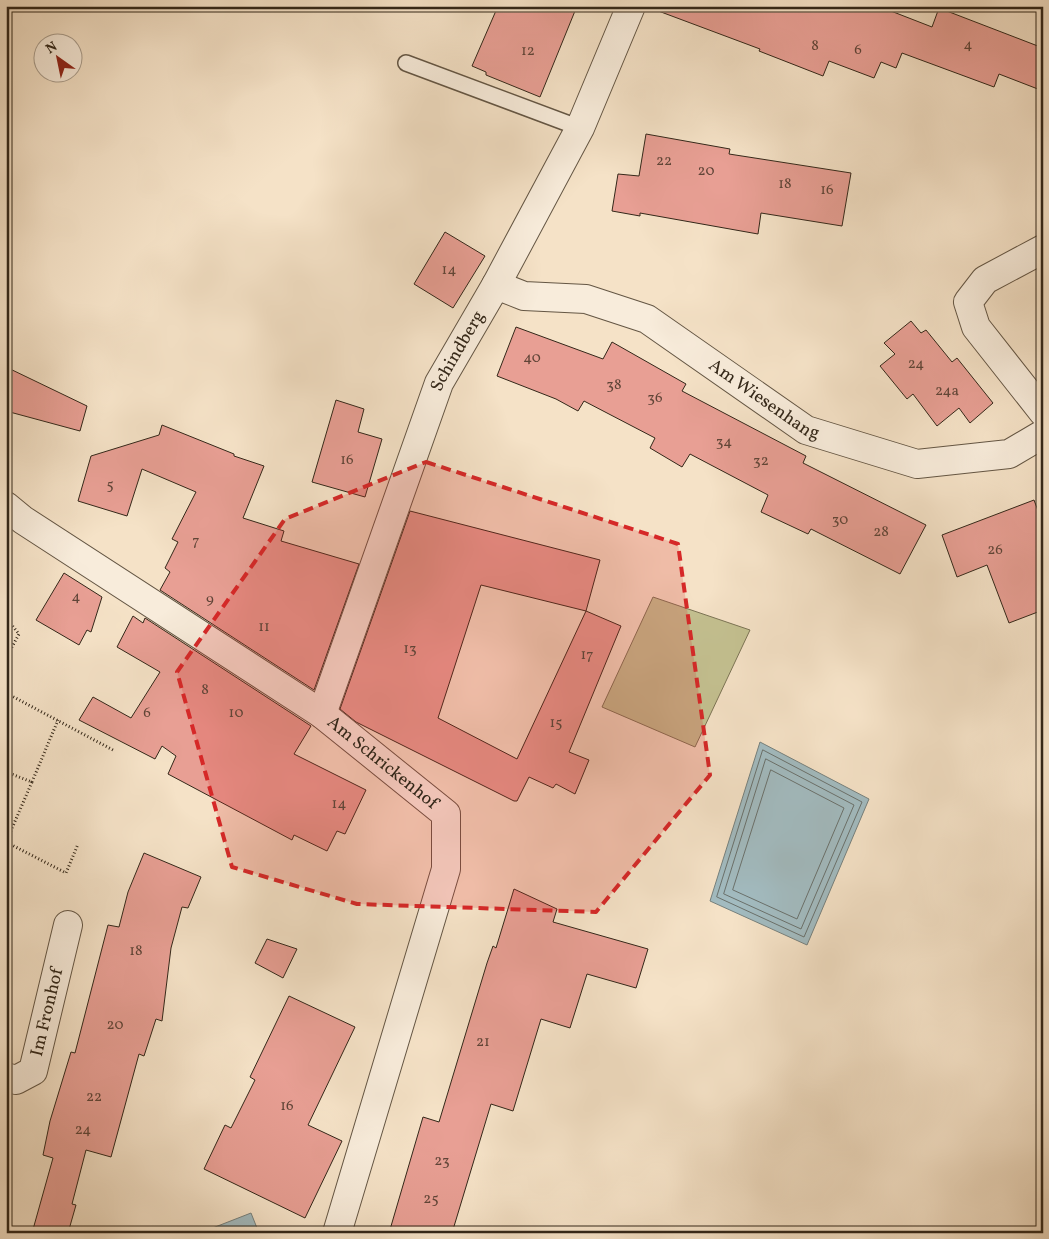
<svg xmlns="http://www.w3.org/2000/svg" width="1049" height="1239" font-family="Vollkorn,serif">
<rect width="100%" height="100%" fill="#f5e2c7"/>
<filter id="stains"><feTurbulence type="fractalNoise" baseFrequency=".004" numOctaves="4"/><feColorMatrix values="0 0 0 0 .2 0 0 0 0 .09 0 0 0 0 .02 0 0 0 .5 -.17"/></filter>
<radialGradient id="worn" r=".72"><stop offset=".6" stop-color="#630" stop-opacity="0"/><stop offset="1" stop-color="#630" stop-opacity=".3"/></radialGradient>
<path fill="#c4c191" stroke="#7c7455" d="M 653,597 L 750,630 L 695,747 L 602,707 Z"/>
<path fill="#a2bbc0" stroke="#76807d" d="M 760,742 L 869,799 L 807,945 L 710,901 Z
M 251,1213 L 259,1233 L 212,1233 L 210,1229 Z"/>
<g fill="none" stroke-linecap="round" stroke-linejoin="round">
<path stroke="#6a716c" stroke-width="1" d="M 763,750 L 862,802 L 804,937 L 717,897 Z
M 766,759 L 854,805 L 801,929 L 724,894 Z
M 771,770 L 844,808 L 797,919 L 733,890 Z"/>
</g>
<path fill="#e89f94" stroke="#332719" d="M 498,6 L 577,6 L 540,97 L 486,75 L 486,72 L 472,66 Z
M 653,6 L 878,6 L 932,27 L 939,8 L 1043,48 L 1043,91 L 999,74 L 994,87 L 902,53 L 896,68 L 881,62 L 874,78 L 829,61 L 823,76 L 759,51 L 760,49 L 653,9 Z
M 646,134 L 730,149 L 729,154 L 851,173 L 842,226 L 761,213 L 758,234 L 640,213 L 640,216 L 612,211 L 618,174 L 639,176 Z
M 445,232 L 485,256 L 453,308 L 414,284 Z
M 911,321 L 921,333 L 926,330 L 952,362 L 957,358 L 993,403 L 970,423 L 959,408 L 937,426 L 913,394 L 907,399 L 880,366 L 895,354 L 884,343 Z
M 516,327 L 603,359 L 612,342 L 686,384 L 682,391 L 806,456 L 803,463 L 926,525 L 900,574 L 811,529 L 808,534 L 761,512 L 768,495 L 690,454 L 682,467 L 650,448 L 655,438 L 584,401 L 578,411 L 556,399 L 497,376 Z
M 6,367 L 87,406 L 80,431 L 6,411 Z
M 336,400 L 364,409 L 358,432 L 382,439 L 365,497 L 312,482 Z
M 162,425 L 234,454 L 234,456 L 264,466 L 243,518 L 284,531 L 281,541 L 359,564 L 314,690 L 160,590 L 170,572 L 165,568 L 178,542 L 172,539 L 196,492 L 142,469 L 127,516 L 78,501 L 91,456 L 159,435 Z
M 1034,500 L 1043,524 L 1043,610 L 1009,623 L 987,565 L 957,577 L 942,535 Z
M 410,511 L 600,560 L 586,611 L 481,585 L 438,718 L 517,759 L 586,611 L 621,626 L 569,752 L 589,760 L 575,794 L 556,784 L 553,788 L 529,777 L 517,801 L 514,801 L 356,722 L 340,709 Z
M 64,573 L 102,597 L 91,632 L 87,630 L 79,645 L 36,620 Z
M 133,616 L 143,623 L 145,618 L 311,726 L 294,754 L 366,790 L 345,834 L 337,831 L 327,851 L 294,835 L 292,840 L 168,774 L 176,756 L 162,746 L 155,759 L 79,720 L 93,697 L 131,718 L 160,672 L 117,647 Z
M 144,853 L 201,877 L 188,908 L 182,907 L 171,948 L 162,1021 L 156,1019 L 144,1056 L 139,1054 L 111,1157 L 86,1150 L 72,1204 L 76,1205 L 68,1233 L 32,1233 L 53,1158 L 43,1155 L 50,1121 L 71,1052 L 75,1053 L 108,925 L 119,927 L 128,892 Z
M 514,889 L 557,909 L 553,922 L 648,949 L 636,988 L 587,974 L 570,1028 L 541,1019 L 513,1111 L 491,1104 L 452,1233 L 389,1233 L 423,1117 L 439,1122 L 487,963 L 493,946 L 496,948 Z
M 267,939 L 297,949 L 283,978 L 255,963 Z
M 289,996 L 355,1027 L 308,1125 L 342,1141 L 305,1218 L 204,1169 L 225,1125 L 231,1128 L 255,1080 L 250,1077 Z"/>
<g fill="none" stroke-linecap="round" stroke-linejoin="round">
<defs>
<path id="service" d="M 406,63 L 580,128"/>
<g id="minor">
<path d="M 1043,249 L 985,280 L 968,302 L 976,327 L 1043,412"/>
<path id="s1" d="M 496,285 L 524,296 L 586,299 L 647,319 L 806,430 L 917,464 L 1009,454 L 1043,434"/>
<path id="s2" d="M 6,506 L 23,520 L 322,714 L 446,814 L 446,869 L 337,1233"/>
<path id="s3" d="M 322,714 L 439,383 L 496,285 L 580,128 L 631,6"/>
<path id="s4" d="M 6,1077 L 16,1080 L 33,1071 L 68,925"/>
</g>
</defs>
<use href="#service" stroke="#645644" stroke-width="18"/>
<use href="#minor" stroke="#645644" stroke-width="30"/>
<path stroke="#332719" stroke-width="3" stroke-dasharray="1 2.5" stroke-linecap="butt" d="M 6,618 L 19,634 L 6,658
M 6,672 L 8,694 L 113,750
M 6,772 L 32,782 L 6,842 L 66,873 L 78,844
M 32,782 L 58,720"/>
<use href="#service" stroke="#f8ecdb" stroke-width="15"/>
<use href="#minor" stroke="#f8ecdb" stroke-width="28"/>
</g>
<path fill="#d62828" fill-opacity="0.2" stroke="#d62828" stroke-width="4" stroke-dasharray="10 6" stroke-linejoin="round" d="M 426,462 L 678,544 L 710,775 L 596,912 L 357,904 L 232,867 L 177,672 L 285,519 Z"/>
<g text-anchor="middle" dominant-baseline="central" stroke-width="4" stroke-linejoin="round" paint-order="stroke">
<g font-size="15" fill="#604538">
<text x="968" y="45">4</text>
<text x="815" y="46">8</text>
<text x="858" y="50">6</text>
<text x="528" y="51">12</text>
<text x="664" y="161">22</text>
<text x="706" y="171">20</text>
<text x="785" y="184">18</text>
<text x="827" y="190">16</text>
<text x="449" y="270">14</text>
<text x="532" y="358">40</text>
<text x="916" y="364">24</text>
<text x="614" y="385">38</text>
<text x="947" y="391">24a</text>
<text x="655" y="398">36</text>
<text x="724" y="442">34</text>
<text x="347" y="460">16</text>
<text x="761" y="461">32</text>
<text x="110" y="485">5</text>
<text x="840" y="520">30</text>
<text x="881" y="532">28</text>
<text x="196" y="541">7</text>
<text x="995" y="550">26</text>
<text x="76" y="597">4</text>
<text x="210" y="599">9</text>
<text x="264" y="627">11</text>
<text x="410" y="649">13</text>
<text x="587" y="655">17</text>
<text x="205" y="690">8</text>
<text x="147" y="713">6</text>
<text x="236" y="713">10</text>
<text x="556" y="723">15</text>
<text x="339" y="804">14</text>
<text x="136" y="951">18</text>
<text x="115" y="1025">20</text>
<text x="483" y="1042">21</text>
<text x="94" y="1097">22</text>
<text x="287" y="1106">16</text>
<text x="83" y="1130">24</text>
<text x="442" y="1161">23</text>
<text x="431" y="1199">25</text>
</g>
<g font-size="18" fill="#332719" stroke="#f8ecdb">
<text stroke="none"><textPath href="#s3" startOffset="388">Schindberg</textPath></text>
<text stroke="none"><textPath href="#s1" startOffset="299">Am Wiesenhang</textPath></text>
<text stroke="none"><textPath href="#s2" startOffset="456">Am Schrickenhof</textPath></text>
<text stroke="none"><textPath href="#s4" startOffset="90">Im Fronhof</textPath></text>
</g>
</g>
<rect width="1049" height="1239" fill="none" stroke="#f5e2c7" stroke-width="25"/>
<rect x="8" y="8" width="1034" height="1224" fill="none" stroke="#332719" stroke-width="2.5"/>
<rect x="12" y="12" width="1024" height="1214" fill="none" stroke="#332719"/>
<g transform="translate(58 58) rotate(327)"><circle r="24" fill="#f8ecdb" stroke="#a99d8d"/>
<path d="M0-4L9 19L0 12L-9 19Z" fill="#8f2418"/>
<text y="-8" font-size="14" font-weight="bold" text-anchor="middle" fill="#332719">N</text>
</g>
<rect width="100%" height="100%" filter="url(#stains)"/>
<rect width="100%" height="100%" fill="url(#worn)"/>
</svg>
